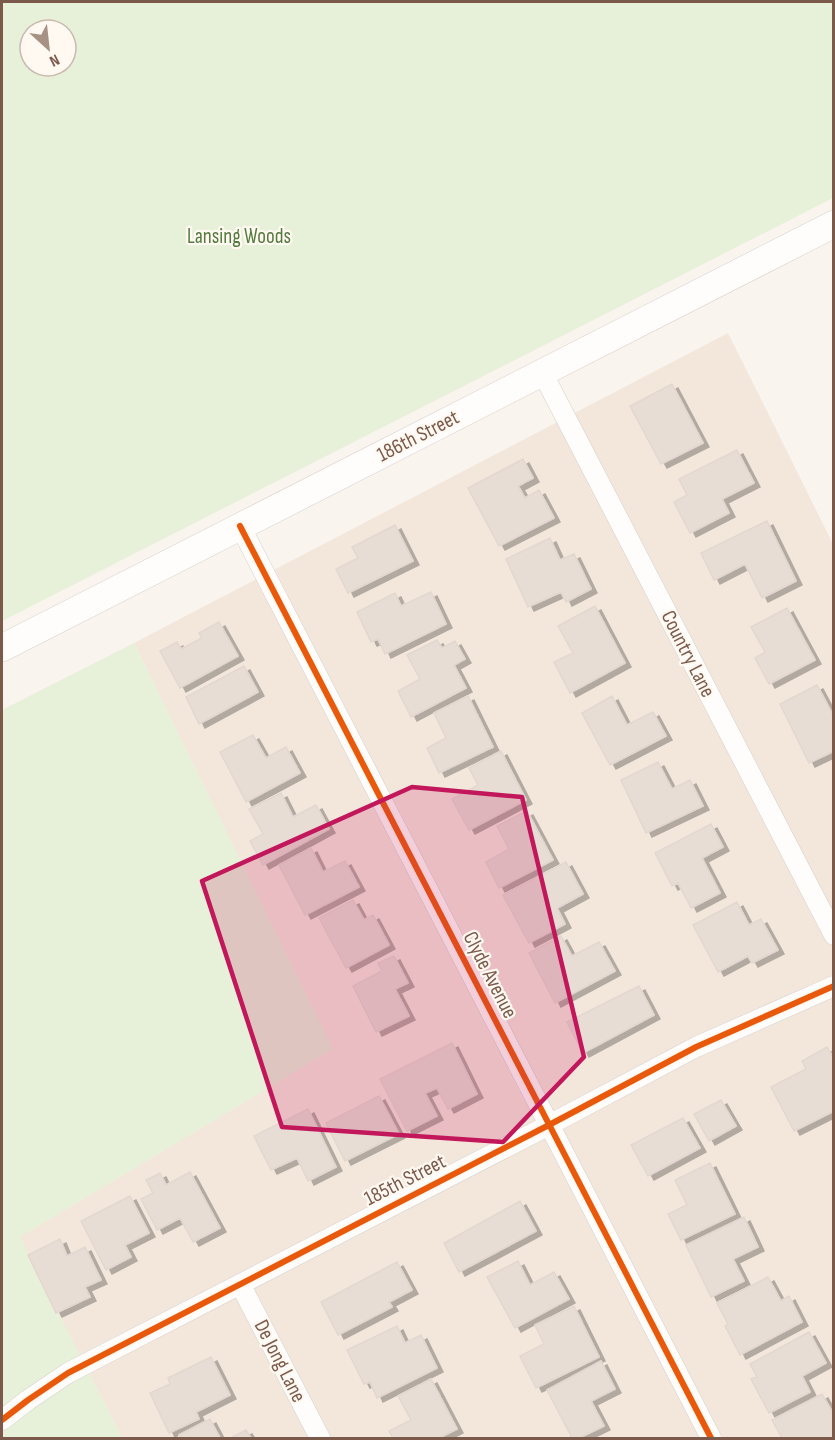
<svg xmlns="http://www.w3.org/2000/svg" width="835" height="1440" font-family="'Sofia Sans Condensed',sans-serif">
<defs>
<filter id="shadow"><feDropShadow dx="6" dy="4" stdDeviation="0" flood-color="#0004"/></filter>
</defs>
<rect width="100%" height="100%" fill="#faf4ee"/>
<path fill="#f3e7dc" d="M 728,333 L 833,544 L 833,1438 L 122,1438 L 19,1237 L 332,1049 L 134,643 Z"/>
<path fill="#e7f0d9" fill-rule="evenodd" d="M 2,2 L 833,2 L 833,198 L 2,621 ZM 30,30 L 66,30 L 66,66 L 30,66 Z
M 134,643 L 333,1049 L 20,1237 L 122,1438 L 2,1438 L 2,710 Z"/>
<path fill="#e7ddd5" stroke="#e3d7d0" stroke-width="1.5" filter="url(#shadow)" d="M 672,384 L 703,443 L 661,464 L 630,406 Z
M 737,450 L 754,483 L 722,499 L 729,513 L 690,533 L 674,502 L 687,495 L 679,479 Z
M 523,459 L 533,478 L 518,486 L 525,498 L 539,490 L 554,518 L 499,546 L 468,488 Z
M 767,521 L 796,581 L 762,598 L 745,564 L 714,580 L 701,553 Z
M 395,525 L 413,561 L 348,593 L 336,569 L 358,558 L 352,547 Z
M 550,538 L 560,560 L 574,554 L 591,589 L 566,602 L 561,592 L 528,607 L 506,559 Z
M 431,592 L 446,624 L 385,654 L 378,639 L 371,642 L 357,612 L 395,593 L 401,606 Z
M 595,606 L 625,663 L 570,693 L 554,662 L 573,653 L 558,626 Z
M 787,608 L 815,660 L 769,684 L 755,658 L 765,652 L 751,627 Z
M 219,622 L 238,656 L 180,688 L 160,651 L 177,642 L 181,649 L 202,638 L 199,633 Z
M 437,640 L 442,648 L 455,641 L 465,659 L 454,665 L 466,688 L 411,717 L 398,691 L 420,679 L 407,655 Z
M 244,666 L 258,692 L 199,724 L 186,697 Z
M 817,685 L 834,717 L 834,751 L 809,763 L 780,704 Z
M 468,696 L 493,747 L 439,773 L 427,748 L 446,738 L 434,713 Z
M 612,696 L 627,725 L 653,712 L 666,736 L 610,765 L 582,713 Z
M 253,735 L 266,758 L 286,747 L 300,773 L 246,802 L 220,752 Z
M 501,751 L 526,800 L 469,830 L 452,799 L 478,785 L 469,768 Z
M 658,762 L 672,789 L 690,780 L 703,806 L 646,833 L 621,780 Z
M 281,793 L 293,817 L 316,805 L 329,829 L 263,865 L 250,841 L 263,834 L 249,809 Z
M 527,811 L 553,860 L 499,888 L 486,862 L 509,849 L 497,826 Z
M 711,824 L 723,847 L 702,858 L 720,893 L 691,908 L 678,883 L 672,886 L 655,853 Z
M 311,848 L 323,872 L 345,861 L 359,887 L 305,915 L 279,865 Z
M 566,862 L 583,894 L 557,908 L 565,924 L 529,943 L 503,895 Z
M 353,900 L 364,920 L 373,915 L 389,945 L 346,968 L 319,918 Z
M 737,902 L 749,925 L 761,919 L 778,950 L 752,963 L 748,956 L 718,972 L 693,925 Z
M 561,936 L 572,956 L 599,942 L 615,971 L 555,1003 L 529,953 Z
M 394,956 L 408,983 L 395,989 L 409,1016 L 376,1032 L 353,986 L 382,971 L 378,963 Z
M 639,986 L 654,1015 L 583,1053 L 567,1022 Z
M 452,1043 L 477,1094 L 448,1109 L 437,1088 L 425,1093 L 437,1116 L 407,1131 L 380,1079 Z
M 827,1047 L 834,1059 L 834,1111 L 794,1131 L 771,1087 L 806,1069 L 802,1061 Z
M 379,1096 L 399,1134 L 345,1161 L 326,1123 Z
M 721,1100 L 736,1126 L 709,1141 L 694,1114 Z
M 308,1109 L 336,1167 L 308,1181 L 297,1158 L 271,1170 L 254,1136 Z
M 683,1118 L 700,1148 L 648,1176 L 631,1145 Z
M 710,1163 L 735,1214 L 681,1240 L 668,1214 L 687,1205 L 675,1180 Z
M 190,1172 L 220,1228 L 193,1242 L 180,1218 L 157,1230 L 141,1199 L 153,1193 L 146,1180 L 160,1173 L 166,1185 Z
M 130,1196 L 149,1233 L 125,1245 L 131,1257 L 106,1270 L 81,1221 Z
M 520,1201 L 536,1231 L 459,1272 L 444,1243 Z
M 744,1217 L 758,1247 L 733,1259 L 744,1281 L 711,1297 L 686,1245 Z
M 60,1239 L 67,1256 L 85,1247 L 101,1280 L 85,1287 L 90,1297 L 56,1313 L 28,1255 Z
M 518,1261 L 530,1285 L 554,1272 L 569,1299 L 515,1328 L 487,1277 Z
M 397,1262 L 412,1290 L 389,1302 L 392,1307 L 338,1335 L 321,1302 Z
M 768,1277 L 781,1301 L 789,1296 L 802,1322 L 740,1355 L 725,1326 L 728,1324 L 717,1303 Z
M 574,1306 L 599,1357 L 536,1388 L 520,1356 L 544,1344 L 535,1325 Z
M 397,1326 L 405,1343 L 421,1335 L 437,1368 L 377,1398 L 370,1382 L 364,1384 L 347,1350 Z
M 809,1332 L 826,1363 L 802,1376 L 810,1392 L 769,1413 L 751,1379 L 757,1377 L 750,1364 Z
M 211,1357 L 230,1395 L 196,1412 L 199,1419 L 169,1433 L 150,1393 L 170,1384 L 168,1378 Z
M 601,1361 L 615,1389 L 591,1401 L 604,1426 L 579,1438 L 572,1438 L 547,1390 Z
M 431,1379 L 457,1429 L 439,1438 L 393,1438 L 389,1431 L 411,1420 L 398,1396 Z
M 822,1394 L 834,1415 L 834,1438 L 782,1438 L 772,1420 Z
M 210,1419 L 220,1438 L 181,1438 L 179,1435 Z
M 246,1430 L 251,1438 L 231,1438 Z"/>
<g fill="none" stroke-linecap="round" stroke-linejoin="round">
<defs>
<path id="street" d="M 542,372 L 834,935
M 240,526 L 711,1438
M 240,1284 L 320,1438
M 2,1420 L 28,1400 L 68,1373 L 549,1125 L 696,1047 L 834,986"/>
<path id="secondary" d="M 2,648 L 834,224"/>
</defs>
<use href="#street" stroke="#d7d0c9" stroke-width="21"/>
<use href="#secondary" stroke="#d9d0ca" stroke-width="28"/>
<use href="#street" stroke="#fefdfc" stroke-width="20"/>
<use href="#secondary" stroke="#fefdfc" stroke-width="27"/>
<defs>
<path id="cycleway" d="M 240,526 L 711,1438
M 2,1420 L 28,1400 L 68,1373 L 549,1125 L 696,1047 L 834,986"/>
</defs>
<use href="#cycleway" stroke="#fff9f2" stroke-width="10"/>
<use href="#cycleway" stroke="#e8590c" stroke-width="6"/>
</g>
<path fill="#c2185b" fill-opacity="0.2" stroke="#c2185b" stroke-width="4.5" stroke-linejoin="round" d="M 412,787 L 522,797 L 584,1057 L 503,1142 L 282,1127 L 202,881 Z"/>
<g text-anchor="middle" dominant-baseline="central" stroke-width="4.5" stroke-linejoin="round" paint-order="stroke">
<g font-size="21" fill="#537b3f" stroke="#fff9f2">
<text x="239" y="236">Lansing Woods</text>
</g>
<g font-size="21" fill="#7b5a4b" stroke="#fff9f2">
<text transform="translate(418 436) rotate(-27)">186th Street</text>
<text transform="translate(688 654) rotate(63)">Country Lane</text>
<text transform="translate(490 975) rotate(63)">Clyde Avenue</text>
<text transform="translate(405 1180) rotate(-27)">185th Street</text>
<text transform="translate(280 1361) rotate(63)">De Jong Lane</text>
</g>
</g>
<rect width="835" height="1440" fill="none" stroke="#7b5a4b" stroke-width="6"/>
<g transform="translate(48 48) rotate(153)"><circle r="28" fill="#fff9f2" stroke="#cab9af" stroke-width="1.5"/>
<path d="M0-4.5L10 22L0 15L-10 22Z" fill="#a79084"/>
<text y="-9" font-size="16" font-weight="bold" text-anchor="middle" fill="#7b5a4b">N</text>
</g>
</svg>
